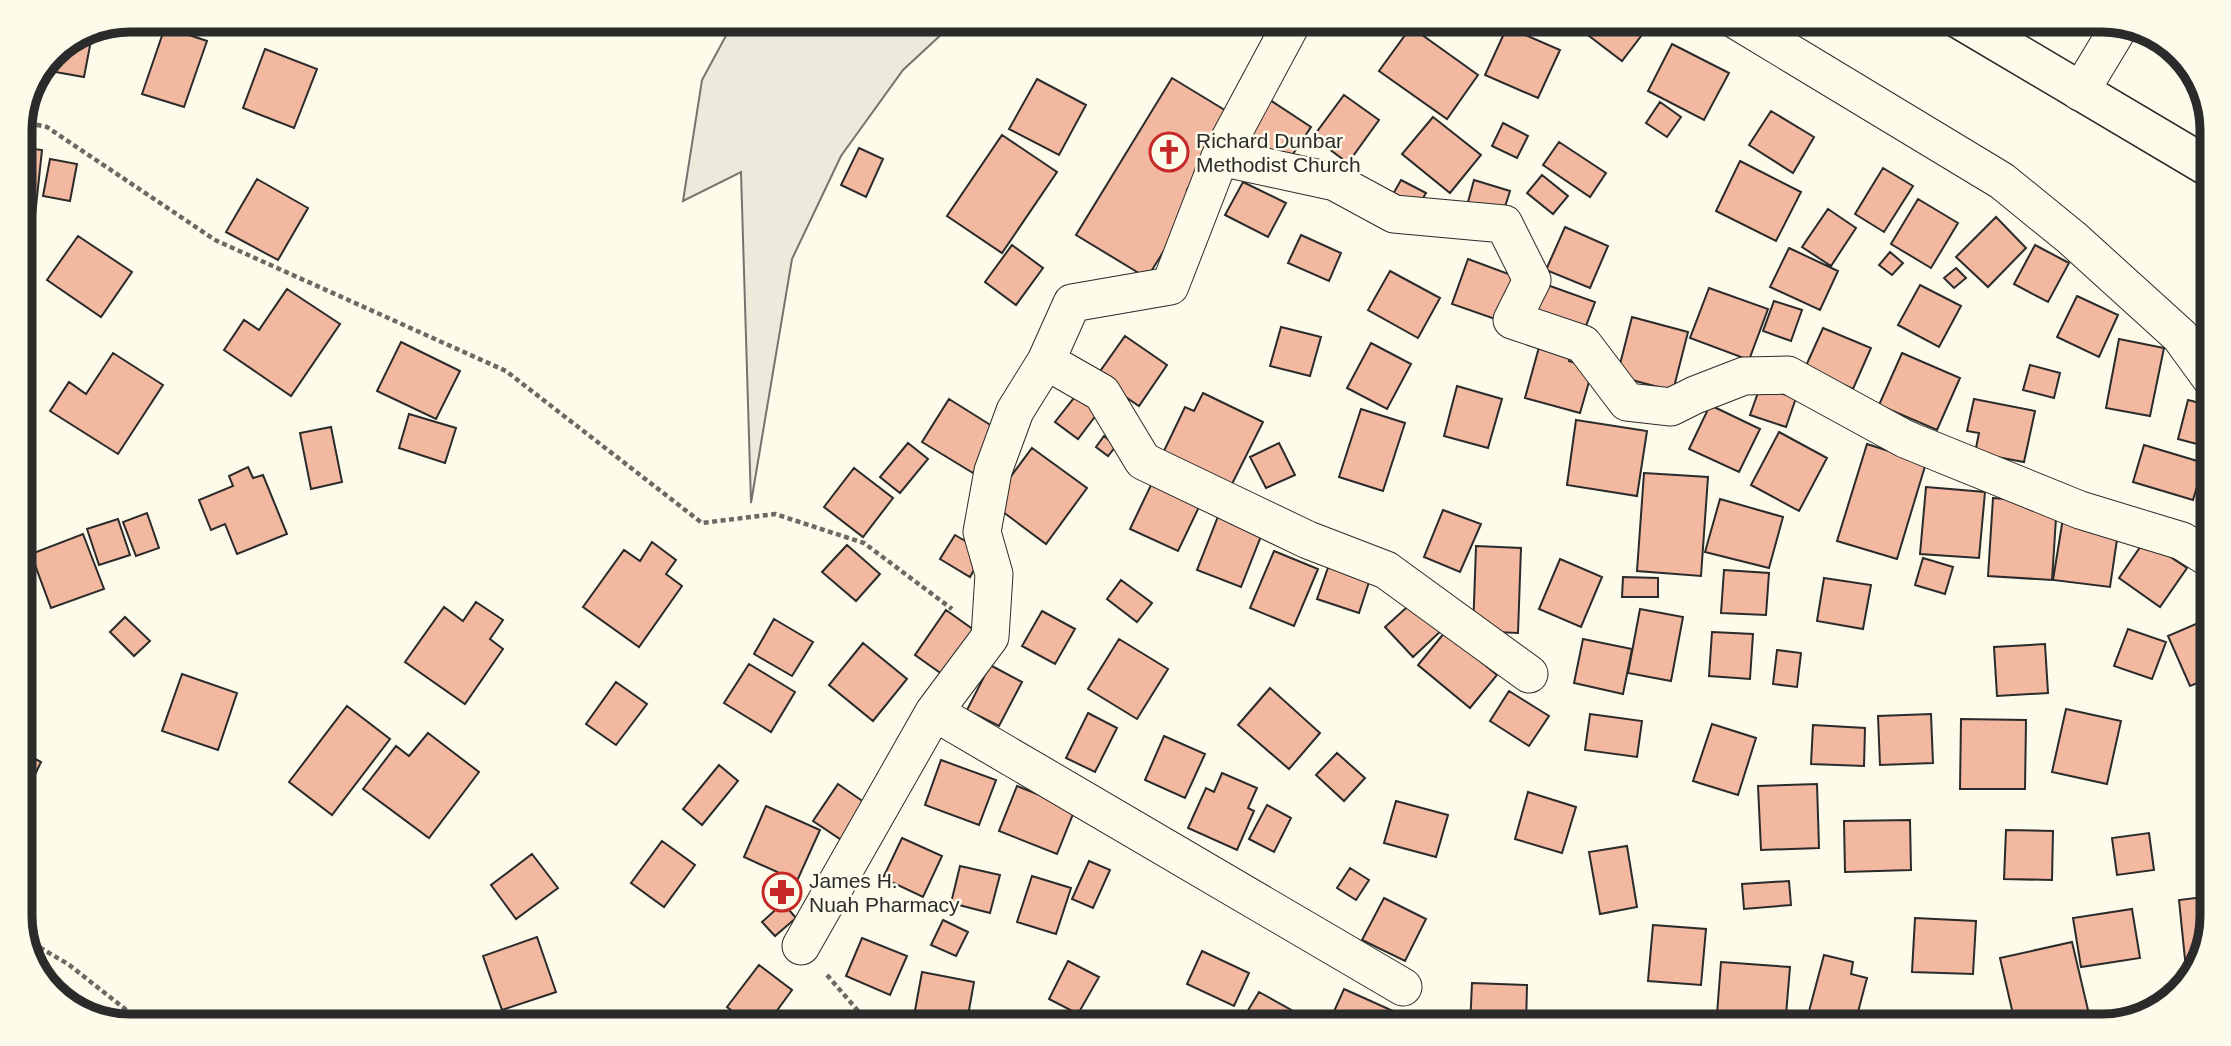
<svg xmlns="http://www.w3.org/2000/svg" width="2231" height="1046" font-family="Arial,sans-serif">
<rect width="100%" height="100%" fill="#fdfbea"/>
<path fill="#ecebdb" stroke="#74746e" stroke-width="2" d="M 735,19 L 958,19 L 903,70 L 841,156 L 792,259 L 751,503 L 741,172 L 683,201 L 702,80 Z"/>
<path fill="#f2b8a0" stroke="#2b2b2b" stroke-width="2" d="M 1088,19 L 1109,19 L 1105,27 Z
M 1587,19 L 1654,19 L 1622,61 L 1580,29 Z
M 165,27 L 207,41 L 184,107 L 142,94 Z
M 1411,27 L 1478,75 L 1447,119 L 1379,71 Z
M 1507,27 L 1560,50 L 1538,98 L 1485,75 Z
M 92,35 L 84,77 L 44,70 L 52,51 Z
M 1672,44 L 1729,73 L 1704,120 L 1648,91 Z
M 265,49 L 317,69 L 294,128 L 243,108 Z
M 1172,78 L 1233,115 L 1187,190 L 1198,196 L 1147,278 L 1076,235 Z
M 1037,79 L 1086,105 L 1059,155 L 1009,129 Z
M 1344,95 L 1379,120 L 1348,163 L 1313,137 Z
M 1264,96 L 1311,127 L 1287,163 L 1240,132 Z
M 1660,102 L 1681,117 L 1667,137 L 1646,123 Z
M 1771,111 L 1814,137 L 1793,173 L 1749,145 Z
M 1433,117 L 1481,155 L 1450,193 L 1402,154 Z
M 1503,123 L 1528,136 L 1517,158 L 1492,146 Z
M 1002,135 L 1057,172 L 1002,253 L 947,216 Z
M 1559,142 L 1606,173 L 1590,197 L 1543,165 Z
M 19,147 L 42,150 L 34,225 L 19,224 Z
M 859,148 L 883,159 L 866,197 L 841,185 Z
M 50,159 L 77,164 L 70,201 L 43,196 Z
M 1740,161 L 1801,192 L 1776,241 L 1716,211 Z
M 1883,168 L 1913,186 L 1884,232 L 1855,214 Z
M 1542,175 L 1568,196 L 1553,214 L 1527,193 Z
M 257,179 L 308,208 L 278,260 L 226,232 Z
M 1401,180 L 1426,193 L 1417,209 L 1392,196 Z
M 1474,180 L 1510,191 L 1503,213 L 1468,202 Z
M 1243,182 L 1286,203 L 1268,237 L 1225,215 Z
M 1918,199 L 1958,223 L 1931,268 L 1891,244 Z
M 1828,209 L 1856,228 L 1831,266 L 1802,247 Z
M 1996,217 L 2026,248 L 1988,287 L 1956,257 Z
M 1565,227 L 1608,246 L 1590,288 L 1546,270 Z
M 1301,235 L 1341,253 L 1329,281 L 1288,263 Z
M 78,236 L 132,272 L 101,317 L 47,280 Z
M 1012,245 L 1043,268 L 1016,305 L 985,282 Z
M 2035,245 L 2069,263 L 2048,302 L 2014,284 Z
M 1789,248 L 1838,271 L 1820,310 L 1770,287 Z
M 1890,252 L 1903,263 L 1892,275 L 1879,265 Z
M 1468,259 L 1514,276 L 1498,320 L 1452,304 Z
M 1956,268 L 1966,278 L 1954,288 L 1944,278 Z
M 1390,271 L 1440,298 L 1418,338 L 1368,310 Z
M 1539,282 L 1595,302 L 1581,339 L 1525,319 Z
M 1920,285 L 1961,306 L 1939,347 L 1898,325 Z
M 1709,288 L 1768,309 L 1749,360 L 1690,338 Z
M 287,289 L 340,324 L 291,396 L 224,350 L 244,320 L 259,330 Z
M 2077,296 L 2118,315 L 2099,357 L 2057,337 Z
M 1774,301 L 1802,310 L 1791,341 L 1763,331 Z
M 1632,317 L 1688,332 L 1673,391 L 1617,376 Z
M 1281,327 L 1321,337 L 1310,376 L 1270,366 Z
M 1823,328 L 1871,348 L 1853,389 L 1805,368 Z
M 1125,336 L 1167,365 L 1139,406 L 1096,377 Z
M 2119,339 L 2164,348 L 2150,416 L 2106,408 Z
M 1541,340 L 1572,349 L 1569,361 L 1593,368 L 1580,413 L 1525,398 Z
M 401,342 L 460,371 L 436,419 L 377,391 Z
M 1371,343 L 1411,364 L 1387,409 L 1347,388 Z
M 113,353 L 163,385 L 118,454 L 50,411 L 69,382 L 86,394 Z
M 1902,353 L 1960,378 L 1937,430 L 1879,405 Z
M 2030,365 L 2060,373 L 2054,398 L 2023,390 Z
M 1457,386 L 1502,399 L 1488,448 L 1444,436 Z
M 1760,387 L 1796,398 L 1786,427 L 1750,415 Z
M 1081,389 L 1103,406 L 1078,439 L 1055,422 Z
M 1203,393 L 1263,422 L 1230,488 L 1162,455 L 1185,407 L 1194,411 Z
M 949,399 L 1000,431 L 973,473 L 922,442 Z
M 1974,399 L 2035,411 L 2024,462 L 1975,453 L 1979,433 L 1967,431 Z
M 2188,400 L 2212,406 L 2212,448 L 2178,439 Z
M 1710,405 L 1760,429 L 1739,472 L 1689,449 Z
M 1361,409 L 1405,423 L 1383,491 L 1339,477 Z
M 409,414 L 456,428 L 445,463 L 399,448 Z
M 1576,420 L 1647,431 L 1637,496 L 1567,485 Z
M 331,427 L 342,482 L 311,489 L 300,433 Z
M 1779,432 L 1827,458 L 1799,511 L 1751,485 Z
M 1104,436 L 1116,446 L 1108,456 L 1096,447 Z
M 908,443 L 928,459 L 900,493 L 880,477 Z
M 1279,443 L 1295,475 L 1266,488 L 1250,457 Z
M 1867,444 L 1926,463 L 1897,559 L 1837,541 Z
M 2144,445 L 2204,463 L 2193,500 L 2133,482 Z
M 1032,448 L 1087,488 L 1046,544 L 991,503 Z
M 248,467 L 253,478 L 263,475 L 287,534 L 237,554 L 225,524 L 211,530 L 199,500 L 233,486 L 229,476 Z
M 854,468 L 893,498 L 863,537 L 824,507 Z
M 1644,473 L 1708,477 L 1701,576 L 1637,571 Z
M 1151,485 L 1199,507 L 1178,551 L 1130,529 Z
M 1926,487 L 1985,492 L 1979,558 L 1920,554 Z
M 1993,498 L 2057,503 L 2052,580 L 1988,576 Z
M 1720,499 L 1783,517 L 1769,568 L 1705,552 Z
M 1443,510 L 1481,524 L 1460,572 L 1424,557 Z
M 147,513 L 159,548 L 136,556 L 123,522 Z
M 1219,514 L 1263,531 L 1241,587 L 1197,570 Z
M 2063,518 L 2119,526 L 2110,587 L 2053,580 Z
M 118,519 L 130,555 L 99,565 L 87,529 Z
M 83,534 L 104,589 L 51,608 L 31,554 Z
M 955,535 L 984,552 L 970,577 L 940,559 Z
M 2145,540 L 2187,568 L 2160,607 L 2119,578 Z
M 652,542 L 676,560 L 666,574 L 682,586 L 639,647 L 583,607 L 624,550 L 640,561 Z
M 847,545 L 880,574 L 856,601 L 822,572 Z
M 1476,546 L 1521,548 L 1518,633 L 1473,631 Z
M 1274,551 L 1318,569 L 1294,626 L 1250,608 Z
M 1923,558 L 1953,567 L 1945,594 L 1915,585 Z
M 1560,559 L 1602,577 L 1581,627 L 1539,609 Z
M 1330,562 L 1371,576 L 1359,613 L 1317,599 Z
M 1724,570 L 1769,573 L 1766,615 L 1721,613 Z
M 1623,577 L 1658,578 L 1658,597 L 1622,597 Z
M 1824,578 L 1871,585 L 1863,629 L 1817,621 Z
M 1121,580 L 1152,603 L 1137,622 L 1107,599 Z
M 1416,599 L 1443,629 L 1413,657 L 1385,627 Z
M 476,602 L 503,620 L 490,639 L 503,649 L 465,704 L 405,662 L 444,607 L 463,621 Z
M 1640,609 L 1683,617 L 1671,681 L 1628,673 Z
M 946,610 L 981,635 L 949,679 L 915,655 Z
M 1042,611 L 1075,629 L 1055,664 L 1022,646 Z
M 125,617 L 150,641 L 134,656 L 110,632 Z
M 2212,617 L 2212,677 L 2190,686 L 2168,636 Z
M 774,619 L 813,642 L 792,676 L 754,654 Z
M 2128,629 L 2166,642 L 2152,679 L 2114,666 Z
M 1445,632 L 1497,675 L 1470,708 L 1418,665 Z
M 1712,632 L 1753,634 L 1750,679 L 1709,676 Z
M 1119,639 L 1168,669 L 1137,719 L 1088,689 Z
M 1583,639 L 1632,649 L 1623,694 L 1574,683 Z
M 863,643 L 907,679 L 873,721 L 829,685 Z
M 2045,644 L 2048,693 L 1997,696 L 1994,647 Z
M 1777,650 L 1801,653 L 1797,687 L 1773,684 Z
M 749,664 L 795,692 L 771,732 L 724,703 Z
M 990,665 L 1022,682 L 999,726 L 967,710 Z
M 182,674 L 237,693 L 218,750 L 162,731 Z
M 616,682 L 647,704 L 616,745 L 586,724 Z
M 1270,688 L 1320,733 L 1289,769 L 1238,725 Z
M 1509,691 L 1549,716 L 1529,746 L 1490,721 Z
M 347,706 L 390,739 L 332,815 L 289,782 Z
M 2066,709 L 2121,721 L 2107,784 L 2052,772 Z
M 1088,713 L 1117,728 L 1095,772 L 1066,758 Z
M 1590,714 L 1642,721 L 1637,757 L 1585,750 Z
M 1931,714 L 1933,763 L 1880,765 L 1878,716 Z
M 1961,719 L 2026,720 L 2025,789 L 1960,789 Z
M 1712,724 L 1756,738 L 1738,795 L 1693,781 Z
M 1813,725 L 1865,728 L 1864,766 L 1811,764 Z
M 428,733 L 479,772 L 429,838 L 363,789 L 396,746 L 409,756 Z
M 1164,736 L 1205,754 L 1185,798 L 1145,780 Z
M 20,751 L 41,762 L 21,804 L 20,803 Z
M 1337,753 L 1365,778 L 1344,801 L 1316,775 Z
M 941,760 L 996,780 L 979,825 L 925,805 Z
M 719,765 L 738,781 L 702,825 L 683,809 Z
M 1222,773 L 1257,788 L 1248,808 L 1254,811 L 1237,850 L 1188,828 L 1206,788 L 1214,792 Z
M 838,784 L 868,805 L 843,841 L 813,821 Z
M 1817,784 L 1819,848 L 1761,850 L 1758,786 Z
M 1017,786 L 1075,809 L 1057,854 L 999,831 Z
M 1528,792 L 1576,807 L 1562,853 L 1515,839 Z
M 1396,801 L 1448,815 L 1436,857 L 1384,843 Z
M 1267,805 L 1291,818 L 1274,852 L 1249,839 Z
M 766,806 L 820,830 L 797,881 L 744,857 Z
M 2204,810 L 2212,810 L 2212,867 L 2206,867 Z
M 1910,820 L 1911,870 L 1845,872 L 1844,821 Z
M 2006,830 L 2053,831 L 2052,880 L 2004,879 Z
M 2149,833 L 2154,870 L 2117,875 L 2112,838 Z
M 902,838 L 942,856 L 923,897 L 883,878 Z
M 662,841 L 695,865 L 664,907 L 631,883 Z
M 1627,846 L 1637,907 L 1600,914 L 1589,852 Z
M 532,854 L 558,888 L 516,919 L 491,885 Z
M 1089,861 L 1110,870 L 1093,908 L 1072,899 Z
M 960,866 L 1000,875 L 990,913 L 951,903 Z
M 1350,868 L 1369,880 L 1356,900 L 1337,888 Z
M 1032,876 L 1071,888 L 1056,934 L 1017,922 Z
M 1789,881 L 1791,905 L 1744,909 L 1742,884 Z
M 2212,896 L 2212,916 L 2201,965 L 2198,968 L 2186,969 L 2179,900 Z
M 1384,898 L 1426,919 L 1405,961 L 1362,940 Z
M 783,903 L 796,918 L 775,936 L 762,922 Z
M 2132,909 L 2140,958 L 2081,967 L 2073,918 Z
M 1915,918 L 1976,921 L 1973,974 L 1912,972 Z
M 943,920 L 968,932 L 956,956 L 931,945 Z
M 1653,925 L 1706,929 L 1701,985 L 1648,981 Z
M 537,937 L 556,992 L 502,1010 L 483,956 Z
M 862,938 L 907,956 L 890,995 L 846,976 Z
M 2072,942 L 2092,1027 L 2016,1027 L 2000,958 Z
M 1202,951 L 1249,973 L 1234,1006 L 1187,984 Z
M 1824,955 L 1853,962 L 1851,974 L 1867,978 L 1854,1027 L 1808,1015 Z
M 1068,961 L 1099,977 L 1078,1014 L 1049,999 Z
M 1721,962 L 1790,967 L 1785,1027 L 1716,1027 Z
M 759,965 L 792,990 L 765,1027 L 752,1027 L 727,1007 Z
M 922,972 L 974,982 L 966,1027 L 912,1027 Z
M 1472,983 L 1527,985 L 1526,1027 L 1470,1027 Z
M 1344,989 L 1402,1015 L 1397,1027 L 1327,1027 Z
M 1259,992 L 1313,1022 L 1310,1027 L 1238,1027 Z"/>
<g fill="none" stroke-linecap="round" stroke-linejoin="round">
<defs>
<path id="street" d="M 1734,19 L 2002,181 L 2072,238 L 2180,336 L 2212,380
M 2080,92 L 2121,24
M 1220,157 L 1335,182 L 1394,214 L 1504,224 L 1532,280 L 1512,320 L 1583,344 L 1627,402 L 1671,407 L 1695,395 L 1744,376 L 1788,375 L 1905,439 L 2080,510 L 2182,541 L 2212,560
M 1046,361 L 1102,393 L 1143,461 L 1308,540 L 1386,570 L 1529,674
M 934,712 L 1403,987
M 801,946 L 934,712 L 990,637 L 994,574 L 982,532 L 993,471 L 1015,411 L 1046,361 L 1072,303 L 1170,286 L 1220,157 L 1294,19"/>
<path id="highway" d="M 1959,19 L 2212,169"/>
</defs>
<use href="#street" stroke="#2b2b2b" stroke-width="39"/>
<use href="#highway" stroke="#2b2b2b" stroke-width="41"/>
<path stroke="#6a6964" stroke-width="4.5" stroke-dasharray="5 3.5" stroke-linecap="butt" d="M 20,121 L 47,127 L 215,240 L 506,371 L 702,523 L 775,514 L 864,543 L 952,609
M 25,939 L 68,964 L 148,1027
M 827,975 L 872,1027"/>
<use href="#street" stroke="#fdfbea" stroke-width="37"/>
<use href="#highway" stroke="#fdfbea" stroke-width="38"/>
</g>
<defs>
<symbol id="church-ring" viewBox="-11 -11 22 22"><circle r="9.5" fill="#fdfbea" stroke="#c62828" stroke-width="1.5"/><path d="M-1.2-6h2.4v3.5h3.3v2.4h-3.3V6h-2.4V-.1h-3.3v-2.4h3.3Z" fill="#c62828"/></symbol>
<symbol id="pharmacy-ring" viewBox="-11 -11 22 22"><circle r="9.5" fill="#fdfbea" stroke="#c62828" stroke-width="1.5"/><path d="M-2-6h4v4h4v4h-4v4h-4v-4h-4v-4h4Z" fill="#c62828"/></symbol>
</defs>
<g fill-rule="evenodd">
<use href="#church-ring" x="1147" y="130" width="44" height="44"/>
<use href="#pharmacy-ring" x="760" y="870" width="44" height="44"/>
</g>
<g text-anchor="middle" dominant-baseline="central" stroke-width="5" stroke-linejoin="round" paint-order="stroke">
<g font-size="21" fill="#2b2b2b" stroke="#fdfbea" text-anchor="start">
<text x="1196" y="140">Richard Dunbar<tspan x="1196" dy="24">Methodist Church</tspan></text>
<text x="809" y="880">James H.<tspan x="809" dy="24">Nuah Pharmacy</tspan></text>
</g>
</g>
<path d="M0 0H2231V1046H0ZM130 32H2102A98 98 0 0 1 2200 130V916A98 98 0 0 1 2102 1014H130A98 98 0 0 1 32 916V130A98 98 0 0 1 130 32Z" fill="#fdfbea" fill-rule="evenodd"/>
<path fill="none" stroke="#2b2b2b" stroke-width="9" d="M130 32H2102A98 98 0 0 1 2200 130V916A98 98 0 0 1 2102 1014H130A98 98 0 0 1 32 916V130A98 98 0 0 1 130 32Z"/>
</svg>
